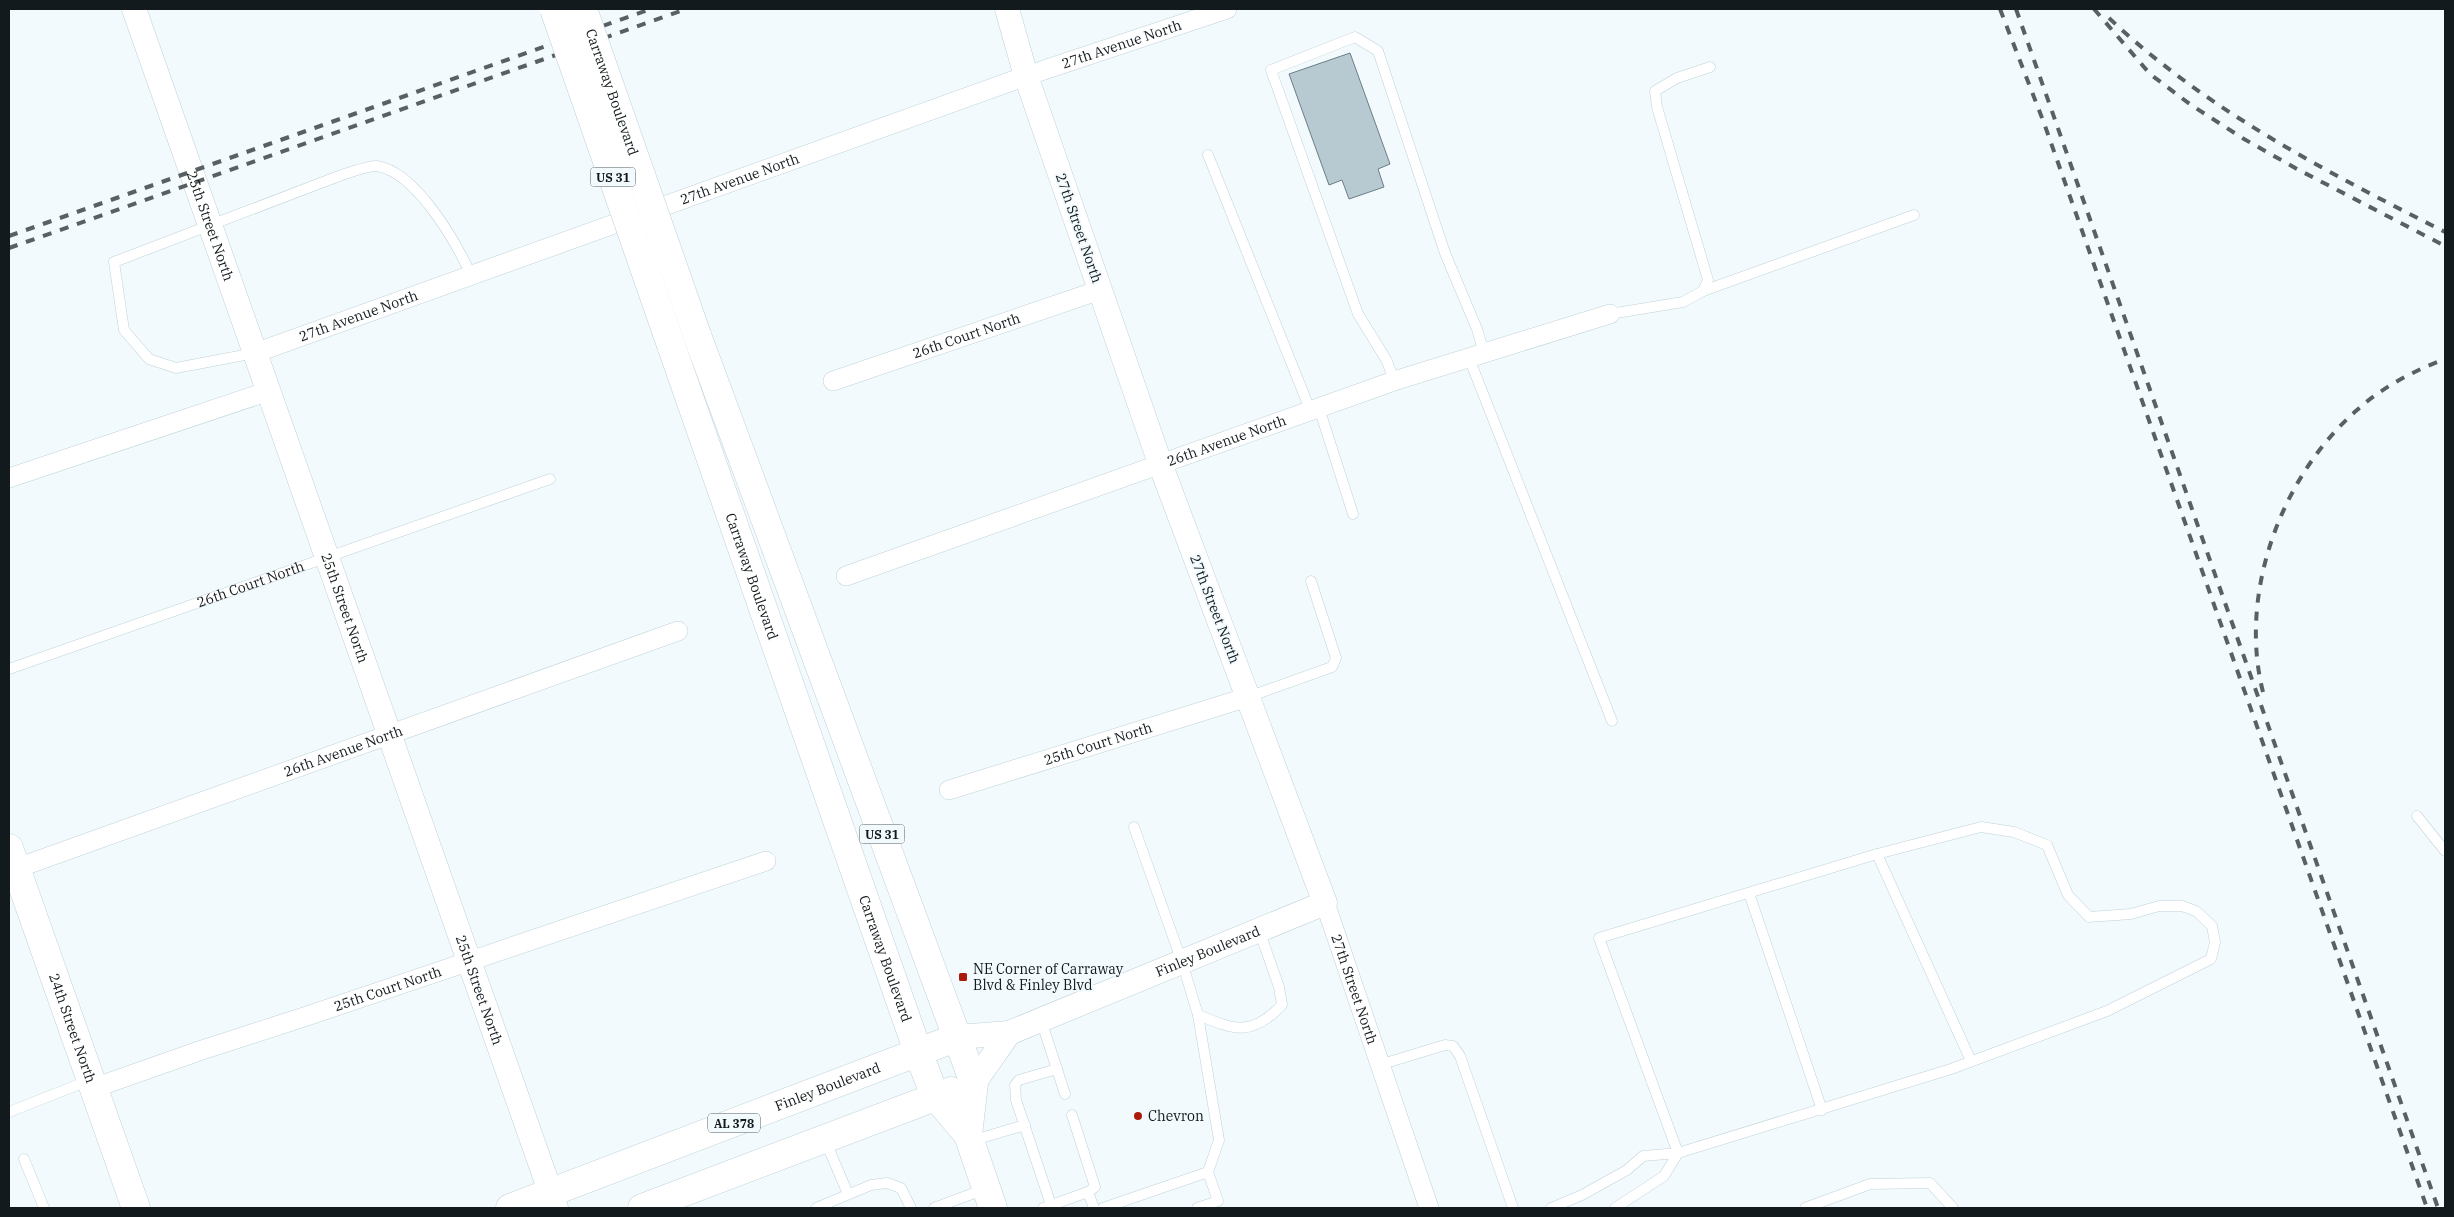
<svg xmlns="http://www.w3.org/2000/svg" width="2454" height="1217" font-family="'IBM Plex Serif',serif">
<rect width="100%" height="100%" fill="#f2fafd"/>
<path fill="#b7cad2" stroke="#6c7e85" d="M 1350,53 L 1390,164 L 1378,169 L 1384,187 L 1349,199 L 1342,180 L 1329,185 L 1289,74 Z"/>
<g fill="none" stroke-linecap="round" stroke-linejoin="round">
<defs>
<g id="service">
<path d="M 1208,155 L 1311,412"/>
<path d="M 1703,291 L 1914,215"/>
<path d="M 1610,314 L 1683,302 L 1703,291 L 1708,280 L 1657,107 L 1655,91 L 1677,78 L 1710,67"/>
<path d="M 255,353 L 176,368 L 149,359 L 124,330 L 114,262 L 339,176 C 348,173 369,165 377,166 C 416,172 456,242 471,275"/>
<path d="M 1469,358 L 1612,721"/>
<path d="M 1394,381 L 1387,361 L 1358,314 L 1271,70 L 1355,37 L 1378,51 L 1445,253 L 1477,329 L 1484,353"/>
<path d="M 1319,408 L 1353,514"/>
<path id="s1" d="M 9,669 L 550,479"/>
<path d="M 1248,697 L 1332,667 L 1336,658 L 1311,581"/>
<path d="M 2417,816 L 2445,851"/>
<path d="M 1877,854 L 1971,1061"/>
<path d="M 1749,893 L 1822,1110"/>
<path d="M 1198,1015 C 1235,1030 1251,1037 1282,1005 L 1279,987 L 1259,930"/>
<path d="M 1041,1020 L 1065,1094"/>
<path d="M 1379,1065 L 1445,1045 L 1453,1046 L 1460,1056 L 1513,1208"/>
<path d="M 9,1112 L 90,1080"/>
<path d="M 825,1140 L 848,1194"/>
<path d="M 971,1141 L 1025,1125"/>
<path d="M 24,1159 L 44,1208"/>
<path d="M 1088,1192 L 1094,1208"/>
<path d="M 1051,1205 L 1016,1100 L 1015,1085 L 1019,1080 L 1057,1069"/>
<path d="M 816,1208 L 871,1185 L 887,1183 L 901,1188 L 911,1208"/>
<path d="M 934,1208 L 985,1189"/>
<path d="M 1043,1208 L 1088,1192 L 1095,1187 L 1072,1115"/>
<path d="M 1103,1208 L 1208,1172 L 1219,1140 L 1198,1015 L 1182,962 L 1134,827"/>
<path d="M 1197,1208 L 1218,1201 L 1208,1172"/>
<path d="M 1551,1208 L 1582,1195 L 1627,1170 L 1643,1156 L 1678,1153 L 1951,1069 L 2107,1011 L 2211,959 L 2215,942 L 2212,926 L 2196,911 L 2182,906 L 2159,906 L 2131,914 L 2089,917 L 2068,895 L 2047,845 L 2014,832 L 1981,827 L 1877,854 L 1599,938 L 1678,1153"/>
<path d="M 1615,1208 L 1664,1176 L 1678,1153"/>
<path d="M 1805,1208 L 1870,1184 L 1930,1183 L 1953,1208"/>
</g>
<g id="minor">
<path id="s2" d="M 255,353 L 1026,76 L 1227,9"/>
<path id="s3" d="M 833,381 L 1100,290"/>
<path d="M 9,478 L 269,391"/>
<path id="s4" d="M 846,576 L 1394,381 L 1610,314"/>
<path id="s5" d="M 949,790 L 1248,697"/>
<path id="s6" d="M 9,871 L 678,631"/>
<path id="s7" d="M 1325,903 L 1429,1208"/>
<path id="s8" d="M 94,1088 L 199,1051 L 307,1016 L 766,861"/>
</g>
<g id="tertiary">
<path id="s9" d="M 134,9 L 556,1208"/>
<path id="s10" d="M 958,1037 L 1009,1033 L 1325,903 L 1161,466 L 1026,76 L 1007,9"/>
<path d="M 974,1083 L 1009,1033"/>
</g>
<g id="secondary">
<path id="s11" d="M 9,848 L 136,1208"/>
</g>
<g id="primary">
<path d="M 697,335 L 974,1083 L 968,1135"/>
<path id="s12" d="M 671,345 L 918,1052 L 935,1096 L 968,1135 L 993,1208"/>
<path id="s13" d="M 510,1208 L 958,1037"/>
<path d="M 642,1208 L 951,1091"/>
</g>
</defs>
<use href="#service" stroke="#bfd2da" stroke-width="11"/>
<use href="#minor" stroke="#bfd2da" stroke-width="20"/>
<use href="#tertiary" stroke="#bfd2da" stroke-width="25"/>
<use href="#secondary" stroke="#bfd2da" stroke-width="29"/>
<use href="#primary" stroke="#bfd2da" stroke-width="29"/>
<use href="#service" stroke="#fff" stroke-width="10"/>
<use href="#minor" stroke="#fff" stroke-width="19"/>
<use href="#tertiary" stroke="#fff" stroke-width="24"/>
<use href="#secondary" stroke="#fff" stroke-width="28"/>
<use href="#primary" stroke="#fff" stroke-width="28"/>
<path stroke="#586063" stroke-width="4" stroke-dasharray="9 9" stroke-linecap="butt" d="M 2000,9 L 2044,123 L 2427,1208
M 2016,9 L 2438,1208
M 2094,9 L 2150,74 L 2191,105 L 2244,139 L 2297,169 L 2445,246
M 2109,18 C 2206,110 2327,172 2445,232
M 9,236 L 651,9
M 9,248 L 686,9
M 2263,692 C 2238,594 2281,476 2357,410 C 2381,388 2415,370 2445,359"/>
<defs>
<g id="primary-bridge">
<path d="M 554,9 L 671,345"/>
<path id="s14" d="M 583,9 L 697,335"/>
</g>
</defs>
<use href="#primary-bridge" stroke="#bfd2da" stroke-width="29" stroke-linecap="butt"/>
<use href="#primary-bridge" stroke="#fff" stroke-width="28"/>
</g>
<g fill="#ab1b0b" stroke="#f2fafd" stroke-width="2">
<rect x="958" y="972" width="10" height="10" rx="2.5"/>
<circle cx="1138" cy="1116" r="5"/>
</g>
<g text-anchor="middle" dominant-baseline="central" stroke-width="4" stroke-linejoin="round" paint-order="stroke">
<g fill="#f2fafd" stroke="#565d60" stroke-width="1">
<rect x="590.5" y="167.5" width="45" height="19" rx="4"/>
<rect x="859.5" y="824.5" width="45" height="19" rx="4"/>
<rect x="708" y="1113.5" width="52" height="19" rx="4"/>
</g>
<g font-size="12" font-weight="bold" fill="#131a1d">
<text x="613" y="177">US 31</text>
<text x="882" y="834">US 31</text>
<text x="734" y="1123">AL 378</text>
</g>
<g font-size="14" fill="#131a1d" stroke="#f2fafd">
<text stroke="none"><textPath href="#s2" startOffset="920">27th Avenue North</textPath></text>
<text stroke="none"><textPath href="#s14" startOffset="88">Carraway Boulevard</textPath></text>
<text stroke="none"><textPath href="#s2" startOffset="515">27th Avenue North</textPath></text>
<text stroke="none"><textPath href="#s9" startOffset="230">25th Street North</textPath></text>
<text transform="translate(1079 228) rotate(71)">27th Street North</text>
<text stroke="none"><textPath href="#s2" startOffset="110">27th Avenue North</textPath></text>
<text stroke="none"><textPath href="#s3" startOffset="141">26th Court North</textPath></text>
<text stroke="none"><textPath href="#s4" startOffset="404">26th Avenue North</textPath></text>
<text stroke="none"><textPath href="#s12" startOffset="245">Carraway Boulevard</textPath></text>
<text stroke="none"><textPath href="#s1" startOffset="256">26th Court North</textPath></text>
<text stroke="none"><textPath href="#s9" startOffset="635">25th Street North</textPath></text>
<text transform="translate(1215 609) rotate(69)">27th Street North</text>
<text stroke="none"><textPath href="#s5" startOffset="156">25th Court North</textPath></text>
<text stroke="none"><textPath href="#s6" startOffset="355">26th Avenue North</textPath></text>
<text stroke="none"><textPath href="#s10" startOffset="266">Finley Boulevard</textPath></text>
<text stroke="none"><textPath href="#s12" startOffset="650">Carraway Boulevard</textPath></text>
<text stroke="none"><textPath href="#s8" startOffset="310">25th Court North</textPath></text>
<text stroke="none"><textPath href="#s7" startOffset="91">27th Street North</textPath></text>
<text stroke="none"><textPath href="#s9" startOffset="1040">25th Street North</textPath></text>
<text stroke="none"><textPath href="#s11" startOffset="191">24th Street North</textPath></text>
<text stroke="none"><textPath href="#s13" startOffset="340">Finley Boulevard</textPath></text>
</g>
<g font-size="14" fill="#131a1d" stroke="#f2fafd" text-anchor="start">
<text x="973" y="969">NE Corner of Carraway<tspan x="973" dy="16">Blvd &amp; Finley Blvd</tspan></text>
<text x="1148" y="1116">Chevron</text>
</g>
</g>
<rect width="2454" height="1217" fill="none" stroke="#131a1d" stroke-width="20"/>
</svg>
